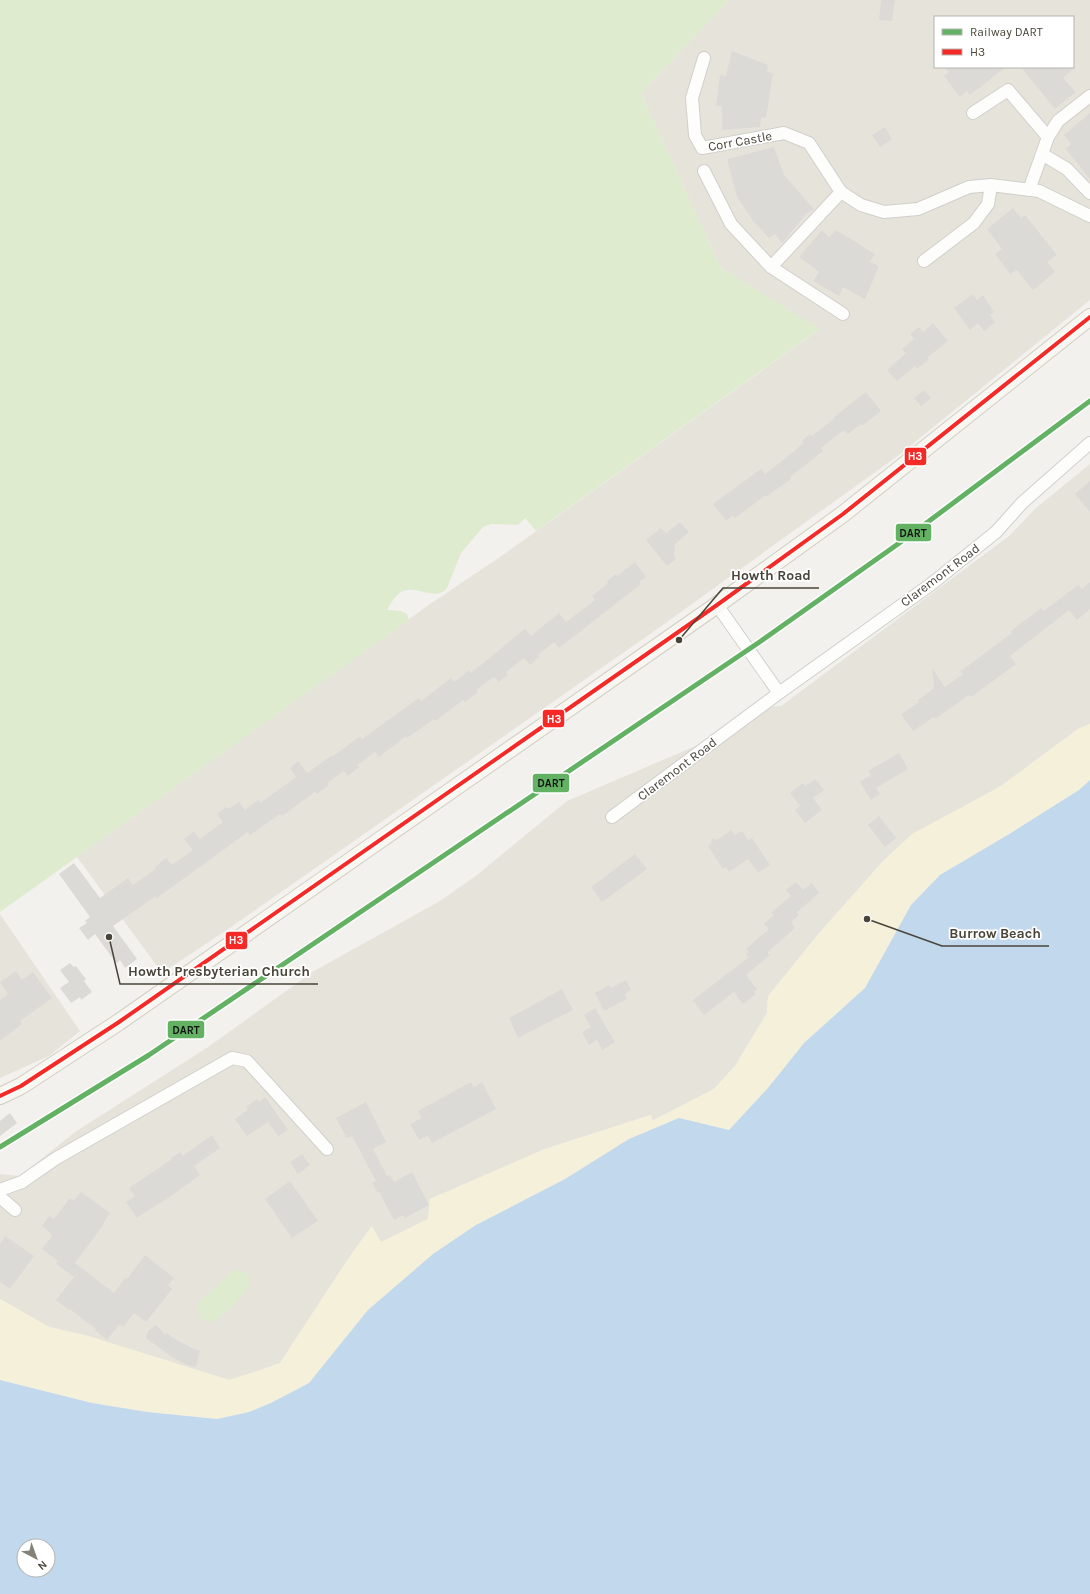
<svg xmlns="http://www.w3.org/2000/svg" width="1090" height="1594" font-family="Karla,sans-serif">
<rect width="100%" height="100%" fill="#f3f1ed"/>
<path fill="#e6e3db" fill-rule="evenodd" d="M 729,0 L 1090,0 L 1090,300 L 899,455 L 653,632 L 231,927 L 162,973 L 77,857 L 430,604 L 500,557 L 819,330 L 721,268 L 641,93 ZM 935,17 L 1073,17 L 1073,67 L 935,67 Z
M 1090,464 L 1090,724 L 1078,729 L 1001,786 L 768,996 L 767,1013 L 735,1066 L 714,1089 L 652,1121 L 651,1115 L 545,1149 L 430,1199 L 428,1219 L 381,1243 L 371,1227 L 348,1259 L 280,1363 L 258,1371 L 229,1380 L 88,1336 L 49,1327 L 0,1299 L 0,1174 L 20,1176 L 75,1132 L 208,1047 L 314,971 L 440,901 L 477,875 L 567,801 L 705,742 L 749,709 L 781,706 L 1009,536 L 1036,508 Z
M 0,914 L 80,1031 L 49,1056 L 0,1078 Z"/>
<path fill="#deebcf" d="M 0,0 L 729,0 L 641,93 L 721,268 L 820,329 L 536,531 L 525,518 L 518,525 L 492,524 L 483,527 L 461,553 L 447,588 C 435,602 418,585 403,591 C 396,594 391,603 387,610 L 401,611 L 407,614 L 409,620 L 0,912 Z
M 234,1270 L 246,1272 L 249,1276 L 250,1286 C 243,1295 225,1315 215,1320 C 210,1323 205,1321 200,1318 L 197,1304 Z"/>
<path fill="#f5f0da" d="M 1090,724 L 1090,780 L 1079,790 L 1011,833 L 940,875 L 911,905 L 865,988 L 804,1043 L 768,1088 L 729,1130 L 679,1119 L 476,1225 L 368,1310 L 309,1383 L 271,1403 L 249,1412 L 217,1419 L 147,1412 L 92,1403 L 0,1380 L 0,1299 L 49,1327 L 88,1336 L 229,1380 L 258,1371 L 280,1363 L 348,1259 L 372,1226 L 381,1242 L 428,1219 L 430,1199 L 545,1149 L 651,1115 L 652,1121 L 714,1089 L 735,1066 L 767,1013 L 768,996 L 819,933 L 883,861 L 912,834 L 1001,786 L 1078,729 Z"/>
<path fill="#c1d8ed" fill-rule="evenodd" d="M 1090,780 L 1090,1594 L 0,1594 L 0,1380 L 92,1403 L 147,1412 L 217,1419 L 249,1412 L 271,1403 L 309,1383 L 368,1310 L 433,1254 L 476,1225 L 565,1179 L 629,1139 L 679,1118 L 729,1130 L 768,1088 L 804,1043 L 865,988 L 911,905 L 940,875 L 1011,833 L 1079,790 ZM 24,1546 L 48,1546 L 48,1570 L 24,1570 Z"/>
<path fill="#dcdad6" d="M 881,0 L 895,0 L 892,21 L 879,20 Z
M 732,51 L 768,65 L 767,72 L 773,73 L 766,118 L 761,117 L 760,127 L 722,130 L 722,106 L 716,106 L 720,75 L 726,76 Z
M 944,67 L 1006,67 L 970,95 L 967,91 L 960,97 L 944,76 L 949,72 Z
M 1021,67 L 1075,67 L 1063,78 L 1076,92 L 1055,109 Z
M 1090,113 L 1090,179 L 1066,149 L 1071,144 L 1064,135 Z
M 885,127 L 892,139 L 880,147 L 872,135 Z
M 774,147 L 784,175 L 814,209 L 806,214 L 782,243 L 775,234 L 769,238 L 753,221 L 737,197 L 727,159 Z
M 1013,208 L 1021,218 L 1025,215 L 1057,255 L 1047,262 L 1055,272 L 1033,290 L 1017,270 L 1010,274 L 995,254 L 1002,249 L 987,229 Z
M 822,230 L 829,237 L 836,230 L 875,254 L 870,262 L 879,266 L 865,299 L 843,287 L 839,296 L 813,281 L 819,272 L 799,257 Z
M 973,294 L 977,300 L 983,295 L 994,312 L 990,315 L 995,322 L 984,331 L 978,323 L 970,330 L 954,308 Z
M 933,323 L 948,341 L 928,357 L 929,359 L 917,369 L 915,366 L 897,381 L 887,370 L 906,353 L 902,349 L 914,339 L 910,334 L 919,327 L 923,332 Z
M 924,390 L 931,398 L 921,406 L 914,398 Z
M 866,392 L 881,411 L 863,425 L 861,424 L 848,434 L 844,430 L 821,448 L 823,451 L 790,477 L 791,479 L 767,496 L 766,495 L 735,518 L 733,515 L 726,521 L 713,504 L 761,469 L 765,474 L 791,454 L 803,443 L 802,441 L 810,434 L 812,436 L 835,418 L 834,417 Z
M 1090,481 L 1090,512 L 1075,494 Z
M 680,522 L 689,532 L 675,544 L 674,556 L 676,559 L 667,566 L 646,540 L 661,528 L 666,533 Z
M 635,562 L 646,577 L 639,582 L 641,584 L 559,648 L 554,642 L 538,655 L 539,657 L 530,665 L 524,658 L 506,672 L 508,675 L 499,682 L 494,677 L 476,690 L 478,692 L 465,702 L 463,700 L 436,721 L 434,719 L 407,738 L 406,736 L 379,757 L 375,752 L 357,765 L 359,767 L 348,776 L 344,771 L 327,783 L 328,786 L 317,794 L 315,792 L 282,816 L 280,814 L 250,835 L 248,832 L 157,898 L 156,896 L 113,926 L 137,959 L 125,968 L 120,960 L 117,963 L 114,960 L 95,934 L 88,940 L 79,928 L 87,923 L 85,921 L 90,917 L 59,874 L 74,863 L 100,898 L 128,878 L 133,885 L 156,869 L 155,867 L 166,858 L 172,865 L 193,850 L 184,839 L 194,831 L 200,839 L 223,822 L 217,814 L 226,807 L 228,809 L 239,802 L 245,810 L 258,800 L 260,803 L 296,777 L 290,768 L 298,761 L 307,773 L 331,756 L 332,757 L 360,736 L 362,739 L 419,698 L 421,701 L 451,678 L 454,682 L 469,670 L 471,673 L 525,629 L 531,636 L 559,613 L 566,622 L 595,600 L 592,596 L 608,583 L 607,581 L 616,574 L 617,576 Z
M 1090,582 L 1090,609 L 1077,620 L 1069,610 L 1010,656 L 1016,664 L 971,697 L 969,695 L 935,719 L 934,717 L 913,731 L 901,714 L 919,702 L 918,700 L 934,688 L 932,668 L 945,687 L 963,674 L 961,671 L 1012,633 L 1011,631 L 1041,608 L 1044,611 L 1078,585 L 1082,589 Z
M 899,753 L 908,769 L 876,788 L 880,794 L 871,800 L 860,782 L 871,775 L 868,771 Z
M 815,779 L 824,790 L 813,798 L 822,810 L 805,823 L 795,810 L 800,806 L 790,793 L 803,783 L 805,786 Z
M 879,816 L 896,838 L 885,847 L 868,825 Z
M 731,830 L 734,835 L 742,831 L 748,840 L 752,838 L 770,865 L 758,873 L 748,859 L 729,872 L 726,867 L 723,869 L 708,846 L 711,844 L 712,839 L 717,840 Z
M 635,854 L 647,869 L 602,902 L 591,887 Z
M 796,882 L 803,890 L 812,883 L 819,893 L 797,912 L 799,915 L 791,922 L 795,928 L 770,950 L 767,953 L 770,955 L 746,975 L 757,989 L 754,992 L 756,994 L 743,1004 L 734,992 L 704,1015 L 693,1000 L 749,957 L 746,954 L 749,952 L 746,949 L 769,929 L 764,924 L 774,915 L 771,913 L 791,896 L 786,890 Z
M 70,963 L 74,967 L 76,966 L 86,979 L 84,981 L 92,992 L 81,1000 L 80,997 L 71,1003 L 60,988 L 69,982 L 60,970 Z
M 16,971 L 22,980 L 33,972 L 52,998 L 20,1021 L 22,1024 L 0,1041 L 0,1000 L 8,994 L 0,982 Z
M 626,980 L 631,990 L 625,994 L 627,999 L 604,1011 L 595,993 L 609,985 L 611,988 Z
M 562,989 L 573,1010 L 518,1038 L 509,1018 Z
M 595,1008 L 615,1042 L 602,1050 L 597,1040 L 589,1045 L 582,1032 L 591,1027 L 584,1015 Z
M 471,1082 L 474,1087 L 482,1082 L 496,1109 L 432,1143 L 428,1136 L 419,1140 L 410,1124 L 422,1118 L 418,1111 Z
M 265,1097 L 288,1130 L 278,1136 L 268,1122 L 247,1136 L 235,1119 L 248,1110 L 246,1107 L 257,1099 L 259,1102 Z
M 366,1102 L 386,1142 L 373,1149 L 387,1176 L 390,1175 L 394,1182 L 412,1172 L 429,1205 L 405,1218 L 403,1215 L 394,1220 L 379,1192 L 378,1193 L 372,1183 L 376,1181 L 352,1136 L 347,1138 L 336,1118 Z
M 10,1113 L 17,1123 L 0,1136 L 0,1121 Z
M 212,1135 L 220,1148 L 194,1166 L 200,1175 L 164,1201 L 164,1200 L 137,1218 L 126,1202 L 135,1196 L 129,1188 L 172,1159 L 171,1158 L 180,1152 L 183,1156 Z
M 302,1154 L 310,1165 L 298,1174 L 290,1162 Z
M 290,1181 L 318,1221 L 292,1238 L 265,1199 Z
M 81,1192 L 110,1213 L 103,1223 L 104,1224 L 75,1263 L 114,1293 L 125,1278 L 127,1279 L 145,1255 L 174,1278 L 168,1285 L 172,1289 L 146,1322 L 134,1313 L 124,1326 L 119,1325 L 107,1340 L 95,1330 L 96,1329 L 70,1309 L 69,1310 L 56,1300 L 74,1277 L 56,1264 L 58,1261 L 42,1249 L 52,1236 L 50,1234 L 51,1233 L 42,1226 L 49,1216 L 54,1219 L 70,1198 L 74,1200 Z
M 5,1236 L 34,1256 L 10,1289 L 0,1282 L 0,1244 Z
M 156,1325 L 165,1335 L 167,1333 L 173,1338 L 192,1348 L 200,1351 L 196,1367 L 187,1365 L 172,1357 L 146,1338 L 148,1331 Z"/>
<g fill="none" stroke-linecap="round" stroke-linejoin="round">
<defs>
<path id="street" d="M 704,58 L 692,98 L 695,135 L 702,148 L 784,133 L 809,143 L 841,192 L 861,205 L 884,212 L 918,209 L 969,187 L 991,185 L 1039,191 L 1090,216
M 973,113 L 1008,90 L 1048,137 L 1029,190
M 1048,137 L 1058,121 L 1090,96
M 1042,154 L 1067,169 L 1090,193
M 704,171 L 731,224 L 771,267 L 843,314
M 924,261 L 974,223 L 988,204 L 991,185
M 771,267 L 841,192
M 717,605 L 779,693
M 612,817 L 779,693 L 930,585 L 996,532 L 1022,503 L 1090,443
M 0,1190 L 22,1182 L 55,1159 L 232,1058 L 247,1061 L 327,1149
M 0,1197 L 15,1210"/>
<path id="secondary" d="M 0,1096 L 21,1086 L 119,1022 L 717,605 L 843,514 L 1090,317"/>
</defs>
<use href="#street" stroke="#d1cfcb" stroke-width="14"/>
<use href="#secondary" stroke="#d2cec4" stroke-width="18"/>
<use href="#street" stroke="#fdfdfc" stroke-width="12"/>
<use href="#secondary" stroke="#f7f6f0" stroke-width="16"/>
<defs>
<path id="bus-1" d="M 0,1096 L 21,1086 L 119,1022 L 717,605 L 843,514 L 1090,317"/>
</defs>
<use href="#bus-1" stroke="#fff" stroke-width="7"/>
<use href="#bus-1" stroke="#f52a26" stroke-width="4"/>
<defs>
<path id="rail-1" d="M 0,1147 L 149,1055 L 761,641 L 905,539 L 1090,401"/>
</defs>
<use href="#rail-1" stroke="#fff" stroke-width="8"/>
<use href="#rail-1" stroke="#63b264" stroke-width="5"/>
</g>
<g text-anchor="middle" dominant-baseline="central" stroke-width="3.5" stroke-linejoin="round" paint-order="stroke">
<g font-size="13" fill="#484439" stroke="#fff">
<text transform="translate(740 141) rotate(-10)">Corr Castle</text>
<text transform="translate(940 575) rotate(-37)">Claremont Road</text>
<text transform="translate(677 769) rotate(-37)">Claremont Road</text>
</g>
</g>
<path fill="none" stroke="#484439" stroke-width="1.5" d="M679 640L723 588H819M867 919L942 946H1049M109 937L120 984H318"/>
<g fill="#484439" stroke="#fff" stroke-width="1.5">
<circle cx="679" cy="640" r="4"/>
<circle cx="867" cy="919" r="4"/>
<circle cx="109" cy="937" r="4"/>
</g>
<g font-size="14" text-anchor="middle" font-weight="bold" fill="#484439" stroke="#fff" stroke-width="3.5" stroke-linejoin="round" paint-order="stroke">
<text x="771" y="580">Howth Road</text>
<text x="995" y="938">Burrow Beach</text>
<text x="219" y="976">Howth Presbyterian Church</text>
</g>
<g stroke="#fff" stroke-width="1.5">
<rect x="904" y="447" width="23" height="19" rx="4" fill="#f52a26"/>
<rect x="895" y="523" width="37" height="19" rx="4" fill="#63b264"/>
<rect x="542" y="709" width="23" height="19" rx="4" fill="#f52a26"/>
<rect x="532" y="773" width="38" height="20" rx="4" fill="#63b264"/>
<rect x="225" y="931" width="23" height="19" rx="4" fill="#f52a26"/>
<rect x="167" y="1020" width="38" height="19" rx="4" fill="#63b264"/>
</g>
<g font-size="11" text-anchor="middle" font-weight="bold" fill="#fff">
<text x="915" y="460">H3</text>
<text x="554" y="723">H3</text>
<text x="236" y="944">H3</text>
</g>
<g font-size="11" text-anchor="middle" font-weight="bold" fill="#111">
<text x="913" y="537">DART</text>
<text x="551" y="787">DART</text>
<text x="186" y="1034">DART</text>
</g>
<rect x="934" y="16" width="140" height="52" fill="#ffffff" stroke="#b6b4b0"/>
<rect x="942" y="29" width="20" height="6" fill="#63b264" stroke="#b6b4b0"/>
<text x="970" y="36" font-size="12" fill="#484439">Railway DART</text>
<rect x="942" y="49" width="20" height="6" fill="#f52a26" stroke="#b6b4b0"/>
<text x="970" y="56" font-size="12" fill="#484439">H3</text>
<g transform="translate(36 1558) rotate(139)"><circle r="19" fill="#ffffff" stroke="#b6b4b0"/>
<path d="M0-3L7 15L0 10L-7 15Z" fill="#848178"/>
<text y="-6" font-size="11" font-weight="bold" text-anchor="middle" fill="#484439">N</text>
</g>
</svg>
